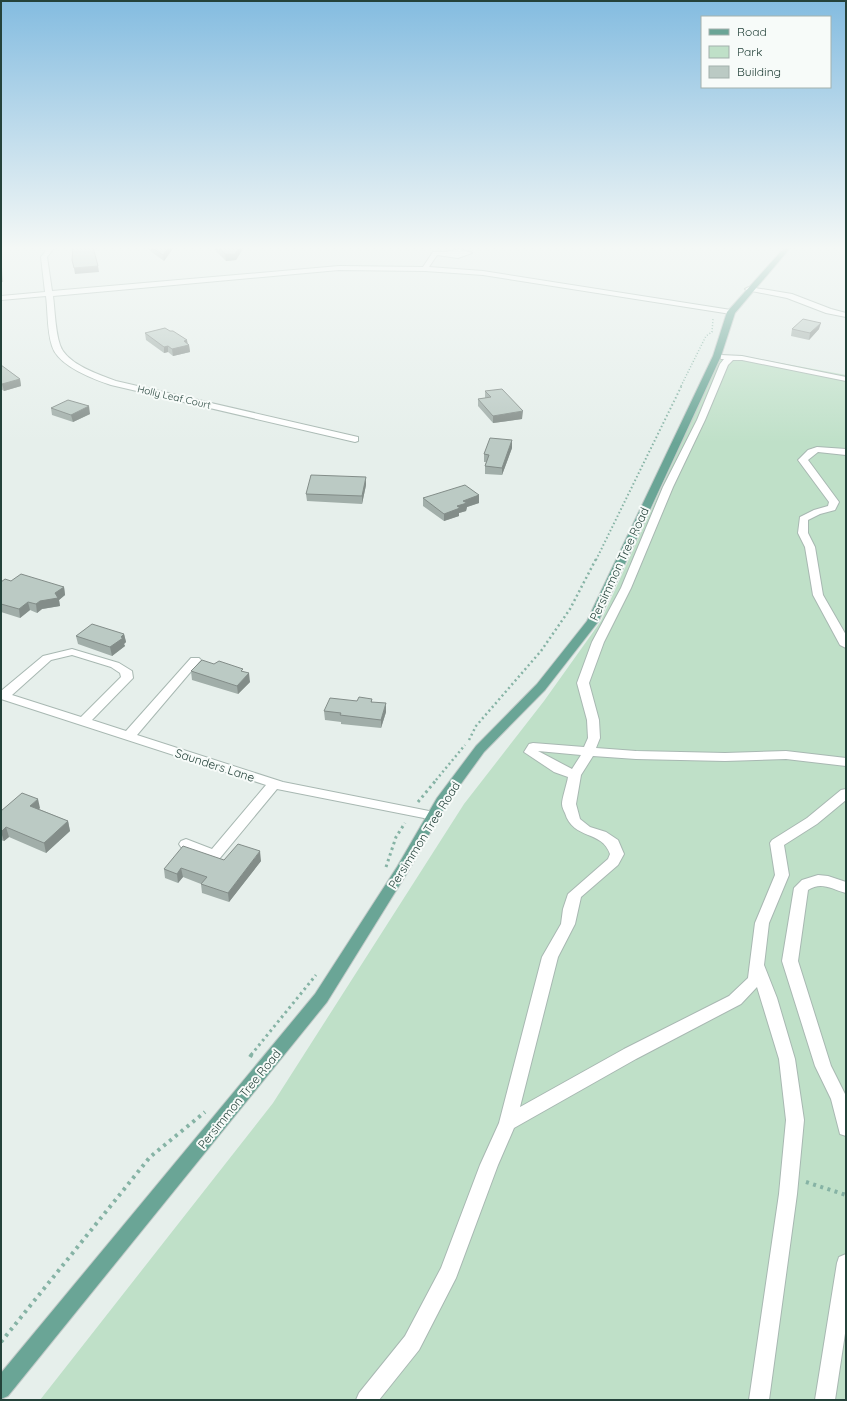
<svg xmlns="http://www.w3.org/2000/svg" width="847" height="1401" font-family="Quicksand,sans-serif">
<rect width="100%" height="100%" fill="#e6efeb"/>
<path fill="#bfe0c8" d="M 738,355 L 846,375 L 846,1400 L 40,1400 L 273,1103 L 464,804 L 544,701 L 601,621 L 719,360 Z"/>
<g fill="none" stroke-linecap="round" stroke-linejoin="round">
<defs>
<path id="minor" d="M 49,247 L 55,247 L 47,257 L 52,291 L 339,266 L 423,267 L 433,252 L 446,252 L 458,249 L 472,253 L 458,258 L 437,255 L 429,267 L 483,271 L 731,310 L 735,312 L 731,314 L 483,275 L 425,271 L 339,270 L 53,296 C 55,311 55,330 60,345 C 66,364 100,375 116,381 L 358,437 L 358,441 L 355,442 L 111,385 C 93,379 58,366 52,346 C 47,331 48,312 46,296 L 1,300 L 1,296 L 45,292 L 41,257 Z
M 749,287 L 792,294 L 831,309 L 846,313 L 846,317 L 826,313 L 787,298 L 747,290 L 745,289 Z
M 721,355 L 742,356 L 846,377 L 846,381 L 742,360 L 733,360 L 728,365 L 705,420 L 673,487 L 631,588 L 604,642 L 589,683 L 599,720 L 600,738 L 596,748 L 636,751 L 725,753 L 786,751 L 846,758 L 846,766 L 786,759 L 725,761 L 636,759 L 593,756 L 581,775 L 576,804 L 580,819 L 590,827 L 606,832 L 618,840 L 624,854 L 618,865 L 581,897 L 575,924 L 558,957 L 520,1107 L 624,1049 L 729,996 L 748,978 L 755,923 L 775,875 L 770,843 L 772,840 L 807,818 L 841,790 L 846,789 L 846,800 L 817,824 L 784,845 L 789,875 L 769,923 L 764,965 L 777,998 L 795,1059 L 804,1120 L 797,1194 L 769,1400 L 749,1400 L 779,1194 L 786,1120 L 779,1059 L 757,987 L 741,1004 L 636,1059 L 514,1128 L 498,1165 L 456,1278 L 419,1350 L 379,1400 L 356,1400 L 359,1393 L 405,1336 L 441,1268 L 480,1165 L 499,1123 L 542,957 L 561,924 L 563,909 L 568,894 L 608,859 L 610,854 C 602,830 573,840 565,813 C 564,811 562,807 562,804 C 562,798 567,784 568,777 L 554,772 L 524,752 L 529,744 L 533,743 L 584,747 L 588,738 L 587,720 L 577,683 L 592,642 L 621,588 L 663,487 L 697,420 L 720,364 L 724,359 L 721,359 ZM 538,751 L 581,755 L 572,769 Z
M 817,447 L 846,449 L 846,455 L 818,452 L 808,460 L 839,502 L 835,510 L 820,514 L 808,520 L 808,533 L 815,547 L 823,595 L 846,635 L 846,648 L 840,645 L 813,595 L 805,547 L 798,533 L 800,517 L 814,510 L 828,506 L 829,502 L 798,460 L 808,450 Z
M 72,649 L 119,663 L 132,671 L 133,678 L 131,680 L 92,720 L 126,731 L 191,658 L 199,658 L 201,660 L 199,662 L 137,735 L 283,782 L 434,812 L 439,813 L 441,816 L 439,819 L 434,820 L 277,789 L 220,858 L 215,860 L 181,847 L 179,844 L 181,841 L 186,839 L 212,849 L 266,785 L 1,699 L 1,691 L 43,656 ZM 72,655 L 111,667 L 120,673 L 121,677 L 81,717 L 12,695 L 51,660 Z
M 818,875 L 828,876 L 846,882 L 846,893 C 832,889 821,881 808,890 L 798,961 L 831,1066 L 846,1096 L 846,1136 L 840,1134 L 831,1099 L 815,1066 L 782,961 L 794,888 L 802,880 Z
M 846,1254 L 846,1327 L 835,1400 L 815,1400 L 837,1263 L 839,1257 Z"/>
<path id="major" d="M 785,247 L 791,247 L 735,313 L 721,356 L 598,622 L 545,690 L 484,752 L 447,803 L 407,873 L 327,1002 L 8,1396 L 1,1399 L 1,1373 L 315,994 L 397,867 L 437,798 L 476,746 L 537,684 L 587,621 L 713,356 L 727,312 Z"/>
</defs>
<use href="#minor" stroke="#a8b8b2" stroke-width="2"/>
<use href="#major" stroke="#c2cac8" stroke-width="2"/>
<path stroke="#86b3a5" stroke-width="1.5" stroke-dasharray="1 2" stroke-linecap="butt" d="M 681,386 L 706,336 L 712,332 L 713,319"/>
<path stroke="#86b3a5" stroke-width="2" stroke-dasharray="1.5 2.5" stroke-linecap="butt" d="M 596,560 L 682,385"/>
<path stroke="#86b3a5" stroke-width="2.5" stroke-dasharray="2 3" stroke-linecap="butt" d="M 469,740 L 476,726 L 541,651 L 570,609 L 596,559
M 436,780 L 465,745"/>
<path stroke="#86b3a5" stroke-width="3" stroke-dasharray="2.5 3.5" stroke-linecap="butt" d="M 418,802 L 437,779
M 386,867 L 396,837 L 405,823
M 251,1055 L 316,975"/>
<path stroke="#86b3a5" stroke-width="4" stroke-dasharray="3 4.5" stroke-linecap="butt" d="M 250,1057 L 252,1054
M 806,1182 L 846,1195
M 1,1342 L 150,1157 L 205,1112"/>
<use href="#minor" fill="#fff" fill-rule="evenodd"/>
<use href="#major" fill="#6aa596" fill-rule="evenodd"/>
</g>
<path fill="#a1aea9" d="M 145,247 L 174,247 L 164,261 Z
M 212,247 L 244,247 L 236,260 L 226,261 Z
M 792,329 L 819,329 L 809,340 L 791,336 Z
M 145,333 L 188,344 L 189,345 L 190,352 L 173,356 L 168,352 L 164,353 L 146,340 Z
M 1,364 L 1,365 L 20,379 L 21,386 L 4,391 L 1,389 Z
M 485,391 L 522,419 L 493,423 L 478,406 L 478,399 L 485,398 Z
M 51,408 L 90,414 L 73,422 L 52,415 Z
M 512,448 L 502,475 L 485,474 L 485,466 L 486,462 L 484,462 L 484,454 Z
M 366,485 L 362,504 L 307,501 L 306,494 Z
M 479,495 L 479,503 L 467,507 L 466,511 L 459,513 L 459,516 L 444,521 L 423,506 L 423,498 Z
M 11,581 L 64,587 L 65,595 L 59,600 L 60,606 L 42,609 L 37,613 L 30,610 L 20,618 L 1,612 L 1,582 Z
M 124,634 L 126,642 L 124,644 L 125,646 L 112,656 L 78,644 L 76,636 Z
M 214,664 L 244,672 L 250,682 L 238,694 L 192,680 L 191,671 Z
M 372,699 L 372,702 L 386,712 L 381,728 L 341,724 L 341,722 L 325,720 L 324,711 L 357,701 Z
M 40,808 L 39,809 L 68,821 L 70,831 L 46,853 L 9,837 L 4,841 L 1,840 L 1,811 Z
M 224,860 L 261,861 L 229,902 L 202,893 L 201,884 L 183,877 L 178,883 L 165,878 L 164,869 Z"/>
<path fill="#838d89" d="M 169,247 L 174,247 L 164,261 L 163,255 Z
M 239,247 L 244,247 L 236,260 L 226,261 L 225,254 Z
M 1,251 L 3,282 L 1,282 Z
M 98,266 L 99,272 L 75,274 L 74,268 Z
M 821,323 L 819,329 L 809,340 L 810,333 Z
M 187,340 L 188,345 L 189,345 L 190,352 L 173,356 L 172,349 L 184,341 Z
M 168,346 L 168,352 L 164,353 L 164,347 Z
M 20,379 L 21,386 L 4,391 L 2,384 Z
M 89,406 L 90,414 L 73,422 L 71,415 Z
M 523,411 L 522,419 L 493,423 L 493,416 Z
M 512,440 L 512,448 L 502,475 L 502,468 Z
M 366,477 L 366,485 L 362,504 L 362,496 Z
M 479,495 L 479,503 L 467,507 L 466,511 L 459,513 L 459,516 L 444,521 L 444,514 L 457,506 L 463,501 Z
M 64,587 L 65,595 L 59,600 L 60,606 L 42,609 L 37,613 L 36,604 L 40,601 L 55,593 Z
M 28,602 L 30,610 L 20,618 L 19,609 Z
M 124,634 L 126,642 L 124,644 L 125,646 L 112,656 L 110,647 Z
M 249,673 L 250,682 L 238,694 L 237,686 Z
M 386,703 L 386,712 L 381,728 L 381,720 Z
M 38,799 L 40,808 L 33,815 L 30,806 Z
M 68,821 L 70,831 L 46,853 L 44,843 Z
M 6,827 L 9,837 L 4,841 L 1,832 Z
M 260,851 L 261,861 L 229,902 L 228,893 Z
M 181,868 L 183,877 L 178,883 L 177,874 Z"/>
<path fill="#bbcac4" stroke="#838d89" d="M 73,247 L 93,247 L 98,266 L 74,268 L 72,260 Z
M 151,247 L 169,247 L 163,255 Z
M 218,247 L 239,247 L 235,254 L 225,254 Z
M 803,319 L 821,323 L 810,333 L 792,329 Z
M 165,328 L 170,331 L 173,331 L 187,340 L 184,341 L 189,345 L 172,349 L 168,346 L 164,347 L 145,333 Z
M 1,364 L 1,365 L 20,379 L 2,384 L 1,383 Z
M 502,389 L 523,411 L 493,416 L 478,399 L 491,397 L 485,391 Z
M 68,400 L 89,406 L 71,415 L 51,408 Z
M 490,438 L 512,440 L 502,468 L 485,466 L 489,455 L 484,454 Z
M 311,475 L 366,477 L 362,496 L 306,494 Z
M 465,485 L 479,495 L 463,501 L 467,503 L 457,506 L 460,508 L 444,514 L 423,498 Z
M 21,574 L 64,587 L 55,593 L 58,598 L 40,601 L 36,604 L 28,602 L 19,609 L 1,604 L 1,582 L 5,579 L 11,581 Z
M 92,624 L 124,634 L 121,637 L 123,638 L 110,647 L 76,636 Z
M 202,660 L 214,664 L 219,661 L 243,669 L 241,671 L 249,673 L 237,686 L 191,671 Z
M 359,697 L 372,699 L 371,702 L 386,703 L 381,720 L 340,715 L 341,713 L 324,711 L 330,698 L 357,701 Z
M 22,793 L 38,799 L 30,806 L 68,821 L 44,843 L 6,827 L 1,832 L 1,811 Z
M 238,844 L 260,851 L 228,893 L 201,884 L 207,877 L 181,868 L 177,874 L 164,869 L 183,846 L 224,860 Z"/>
<linearGradient id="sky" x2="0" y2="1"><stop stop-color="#84bce0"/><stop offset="0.56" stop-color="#f4f8f6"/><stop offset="1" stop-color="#f4f8f6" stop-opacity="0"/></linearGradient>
<rect width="847" height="443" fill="url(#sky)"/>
<g text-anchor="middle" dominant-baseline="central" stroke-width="4" stroke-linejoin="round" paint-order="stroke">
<g font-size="10" fill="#24423a" stroke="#f7fbf9">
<text transform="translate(174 397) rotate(13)">Holly Leaf Court</text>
</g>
<g font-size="12" fill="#24423a" stroke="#f7fbf9">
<text transform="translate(619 564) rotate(-65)">Persimmon Tree Road</text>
<text transform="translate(215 765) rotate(18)">Saunders Lane</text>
<text transform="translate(424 835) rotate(-58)">Persimmon Tree Road</text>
<text transform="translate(239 1099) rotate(-51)">Persimmon Tree Road</text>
</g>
</g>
<rect width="847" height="1401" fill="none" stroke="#24423a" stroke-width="4"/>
<rect x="701" y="16" width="130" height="72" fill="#f7fbf9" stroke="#a3b1ad"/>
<rect x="709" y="29" width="20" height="6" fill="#6aa596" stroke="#a3b1ad"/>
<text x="737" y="36" font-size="12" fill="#24423a">Road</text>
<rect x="709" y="46" width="20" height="12" fill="#bfe0c8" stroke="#a3b1ad"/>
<text x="737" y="56" font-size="12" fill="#24423a">Park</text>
<rect x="709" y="66" width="20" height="12" fill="#bbcac4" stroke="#a3b1ad"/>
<text x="737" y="76" font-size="12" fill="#24423a">Building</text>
</svg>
